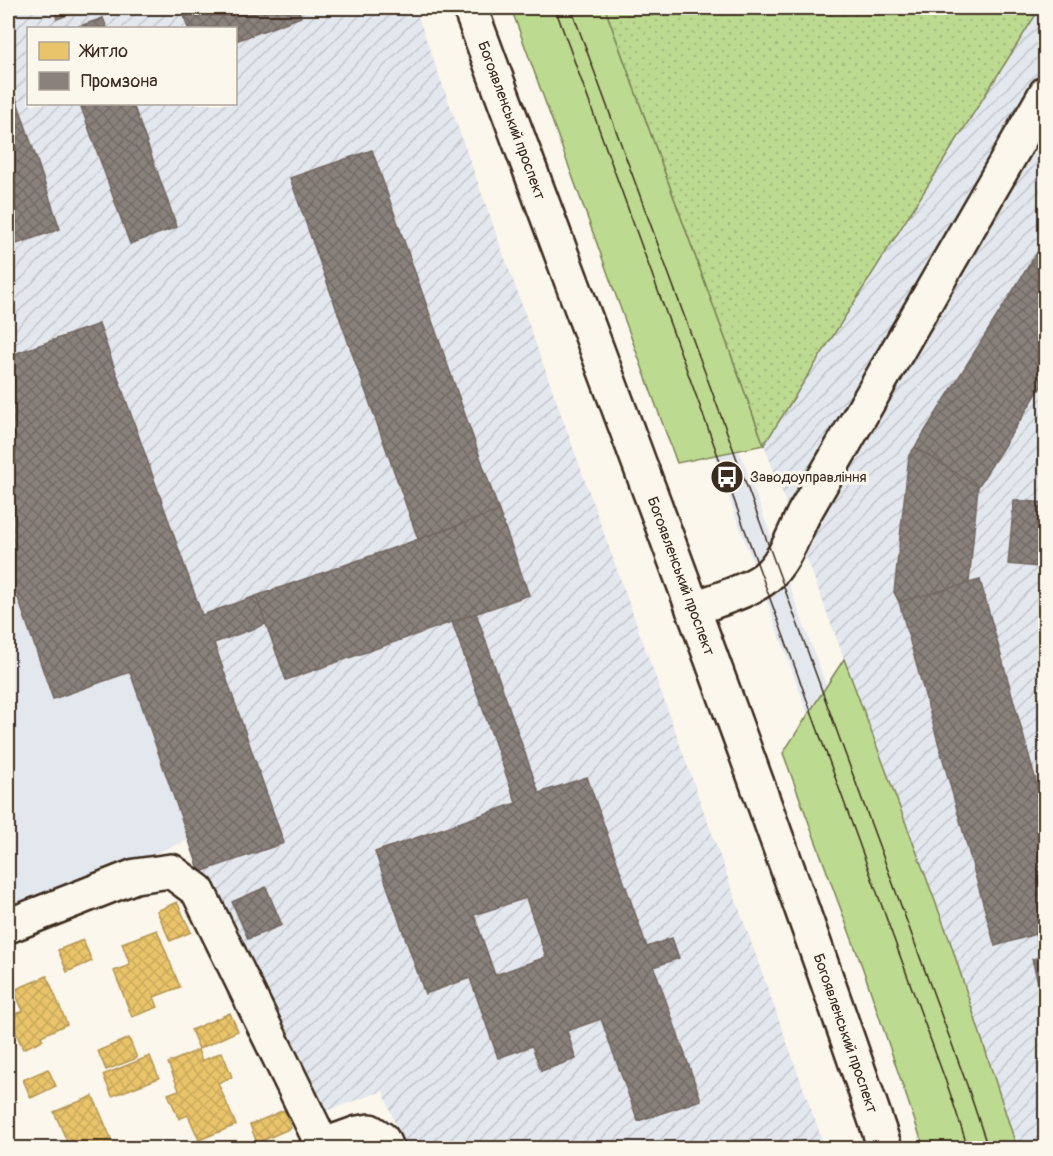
<svg xmlns="http://www.w3.org/2000/svg" width="1053" height="1156" font-family="Pangolin,sans-serif">
<defs>
<pattern id="industrial-furrows" width="10" height="10" patternUnits="userSpaceOnUse" patternTransform="scale(1.5)"><rect width="10" height="10" fill="#e3e7ee"/><path d="M-1 1l2-2M0 10L10 0M9 11l2-2" fill="none" stroke="#c4c6cc"/></pattern>
<pattern id="park-dots" width="8" height="8" patternUnits="userSpaceOnUse" patternTransform="scale(1.5)"><rect width="8" height="8" fill="#bdda91"/><path d="M2 2h.1M6 6h.1" fill="none" stroke="#a3bb7d" stroke-width="1.8" stroke-linecap="round"/></pattern>
<pattern id="homes-cross-hatch" width="8" height="8" patternUnits="userSpaceOnUse" patternTransform="scale(1.5)"><rect width="8" height="8" fill="#e9c46a"/><path d="M0 0l8 8M0 8l8-8" fill="none" stroke="#c9a95b"/></pattern>
<pattern id="industry-cross-hatch" width="8" height="8" patternUnits="userSpaceOnUse" patternTransform="scale(1.5)"><rect width="8" height="8" fill="#8a817c"/><path d="M0 0l8 8M0 8l8-8" fill="none" stroke="#726a65"/></pattern>
</defs>
<rect width="100%" height="100%" fill="#fbf7ec"/>
<filter id="ink" filterUnits="userSpaceOnUse"><feTurbulence type="fractalNoise" baseFrequency=".0167" numOctaves="2"/><feDisplacementMap in="SourceGraphic" scale="12" xChannelSelector="R" yChannelSelector="G"/><feConvolveMatrix kernelMatrix="1 2 1 2 8 2 1 2 1" color-interpolation-filters="sRGB"/></filter>
<g filter="url(#ink)">
<path fill="#e3e7ee" d="M 634,166 L 973,1082 L 947,1096 L 613,179 Z
M 21,607 L 53,699 L 130,672 L 189,840 L 8,911 L 8,610 Z"/>
<path fill="url(#industrial-furrows)" fill-rule="evenodd" d="M 8,8 L 415,8 L 825,1148 L 404,1148 L 383,1091 L 323,1112 L 200,872 L 130,672 L 53,699 L 21,607 L 8,610 ZM 28,28 L 236,28 L 236,104 L 28,104 Z
M 1040,8 L 1045,8 L 1045,1148 L 1017,1148 L 950,941 L 764,445 Z"/>
<path fill="#bdda91" stroke="#7c8258" stroke-width="1.5" d="M 511,8 L 605,8 L 764,445 L 677,463 Z
M 844,659 L 950,941 L 1017,1148 L 924,1148 L 863,969 L 783,753 Z"/>
<path fill="url(#park-dots)" stroke="#7c8258" stroke-width="1.5" d="M 605,8 L 1040,8 L 764,445 Z"/>
<path fill="url(#homes-cross-hatch)" stroke="#b59653" stroke-width="1.5" d="M 177,902 L 191,932 L 170,941 L 157,911 Z
M 157,930 L 180,987 L 154,997 L 158,1007 L 132,1017 L 114,971 L 130,965 L 122,943 Z
M 83,940 L 92,961 L 67,972 L 58,950 Z
M 47,976 L 67,1024 L 41,1036 L 43,1040 L 23,1049 L 9,1016 L 23,1011 L 14,990 Z
M 230,1013 L 238,1031 L 199,1049 L 191,1030 Z
M 129,1038 L 137,1058 L 106,1070 L 98,1051 Z
M 198,1050 L 202,1061 L 222,1052 L 232,1077 L 218,1083 L 236,1125 L 199,1140 L 188,1115 L 179,1119 L 168,1094 L 179,1090 L 168,1063 Z
M 150,1056 L 159,1078 L 112,1096 L 103,1075 Z
M 48,1069 L 56,1086 L 31,1098 L 23,1080 Z
M 93,1096 L 115,1148 L 70,1148 L 54,1112 Z
M 284,1110 L 291,1128 L 257,1143 L 250,1125 Z"/>
<path fill="url(#industry-cross-hatch)" stroke="#726760" stroke-width="1.5" fill-rule="evenodd" d="M 53,8 L 86,8 L 57,19 Z
M 181,8 L 298,8 L 301,17 L 236,41 L 236,28 L 188,28 Z
M 103,18 L 107,28 L 74,28 Z
M 8,74 L 60,229 L 8,247 Z
M 80,104 L 133,104 L 177,227 L 130,244 Z
M 372,150 L 499,511 L 418,539 L 290,178 Z
M 1046,238 L 1046,379 L 978,487 L 915,447 Z
M 99,324 L 202,615 L 256,596 L 266,624 L 214,643 L 284,843 L 200,872 L 130,672 L 53,699 L 8,569 L 8,356 Z
M 915,447 L 978,487 L 969,583 L 899,602 L 894,592 L 909,455 Z
M 1014,500 L 1046,503 L 1046,568 L 1008,564 Z
M 499,511 L 529,595 L 286,680 L 256,596 Z
M 980,580 L 1046,817 L 1046,931 L 995,946 L 899,602 Z
M 476,613 L 539,793 L 587,777 L 647,947 L 672,938 L 679,958 L 654,967 L 701,1100 L 638,1121 L 601,1019 L 567,1031 L 576,1059 L 541,1071 L 532,1046 L 498,1058 L 470,978 L 425,994 L 375,852 L 516,803 L 452,622 ZM 526,898 L 546,957 L 495,975 L 474,915 Z
M 266,887 L 282,925 L 248,939 L 232,902 Z
M 1046,931 L 1046,956 L 1042,957 L 1035,934 Z
M 1046,956 L 1046,1013 L 1032,959 Z"/>
<g fill="none" stroke-linecap="round" stroke-linejoin="round">
<defs>
<path id="minor" d="M 693,609 C 713,601 749,591 765,578 C 784,563 793,536 803,515 L 1046,93
M 8,926 L 135,876 L 171,871 L 198,891 L 323,1146
M 316,1148 L 358,1133 L 370,1131 L 382,1139 L 386,1148"/>
<g id="major">
<path id="s1" d="M 470,8 C 610,387 755,765 885,1148"/>
</g>
</defs>
<use href="#minor" stroke="#3b2a1e" stroke-width="38"/>
<use href="#major" stroke="#3b2a1e" stroke-width="38"/>
<use href="#minor" stroke="#fbf7ec" stroke-width="33"/>
<use href="#major" stroke="#fbf7ec" stroke-width="33"/>
<path stroke="#3b2a1e" stroke-width="1.5" d="M 555,8 L 950,1093 L 968,1148
M 571,8 L 967,1085 L 988,1148"/>
</g>
</g>
<defs>
<symbol id="bus-disc" viewBox="-11 -11 22 22"><circle r="9.5" fill="#3b2a1e" stroke="#fbf7ec"/><path d="M-5-6H5V4H4V6H2V4H-2V6H-4V4H-5ZM-3.5-4V0h7V-4ZM-3.5 1.2v1.5H-2V1.2ZM2 1.2v1.5H3.5V1.2Z" fill="#fff"/></symbol>
</defs>
<g fill-rule="evenodd">
<use href="#bus-disc" x="708" y="458" width="38" height="38"/>
</g>
<g text-anchor="middle" dominant-baseline="central" stroke-width="6" stroke-linejoin="round" paint-order="stroke">
<g font-size="15" fill="#3b2a1e" stroke="#fbf7ec">
<text stroke="none"><textPath href="#s1" startOffset="120">Богоявленський проспект</textPath></text>
<text stroke="none"><textPath href="#s1" startOffset="606">Богоявленський проспект</textPath></text>
<text stroke="none"><textPath href="#s1" startOffset="1092">Богоявленський проспект</textPath></text>
</g>
<g font-size="15" fill="#3b2a1e" stroke="#fbf7ec" text-anchor="start">
<text x="750" y="477">Заводоуправління</text>
</g>
</g>
<rect width="1053" height="1156" fill="none" stroke="#fbf7ec" stroke-width="30"/>
<rect x="15" y="15" width="1023" height="1126" fill="none" stroke="#3b2a1e" stroke-width="2" filter="url(#ink)"/>
<rect x="27" y="27" width="210" height="78" fill="#fbf7ec" stroke="#aea59a" stroke-width="1.5"/>
<rect x="39" y="42" width="30" height="18" fill="#e9c46a" stroke="#aea59a" stroke-width="1.5"/>
<text x="81" y="57" font-size="18" fill="#3b2a1e">Житло</text>
<rect x="39" y="72" width="30" height="18" fill="#8a817c" stroke="#aea59a" stroke-width="1.5"/>
<text x="81" y="87" font-size="18" fill="#3b2a1e">Промзона</text>
</svg>
